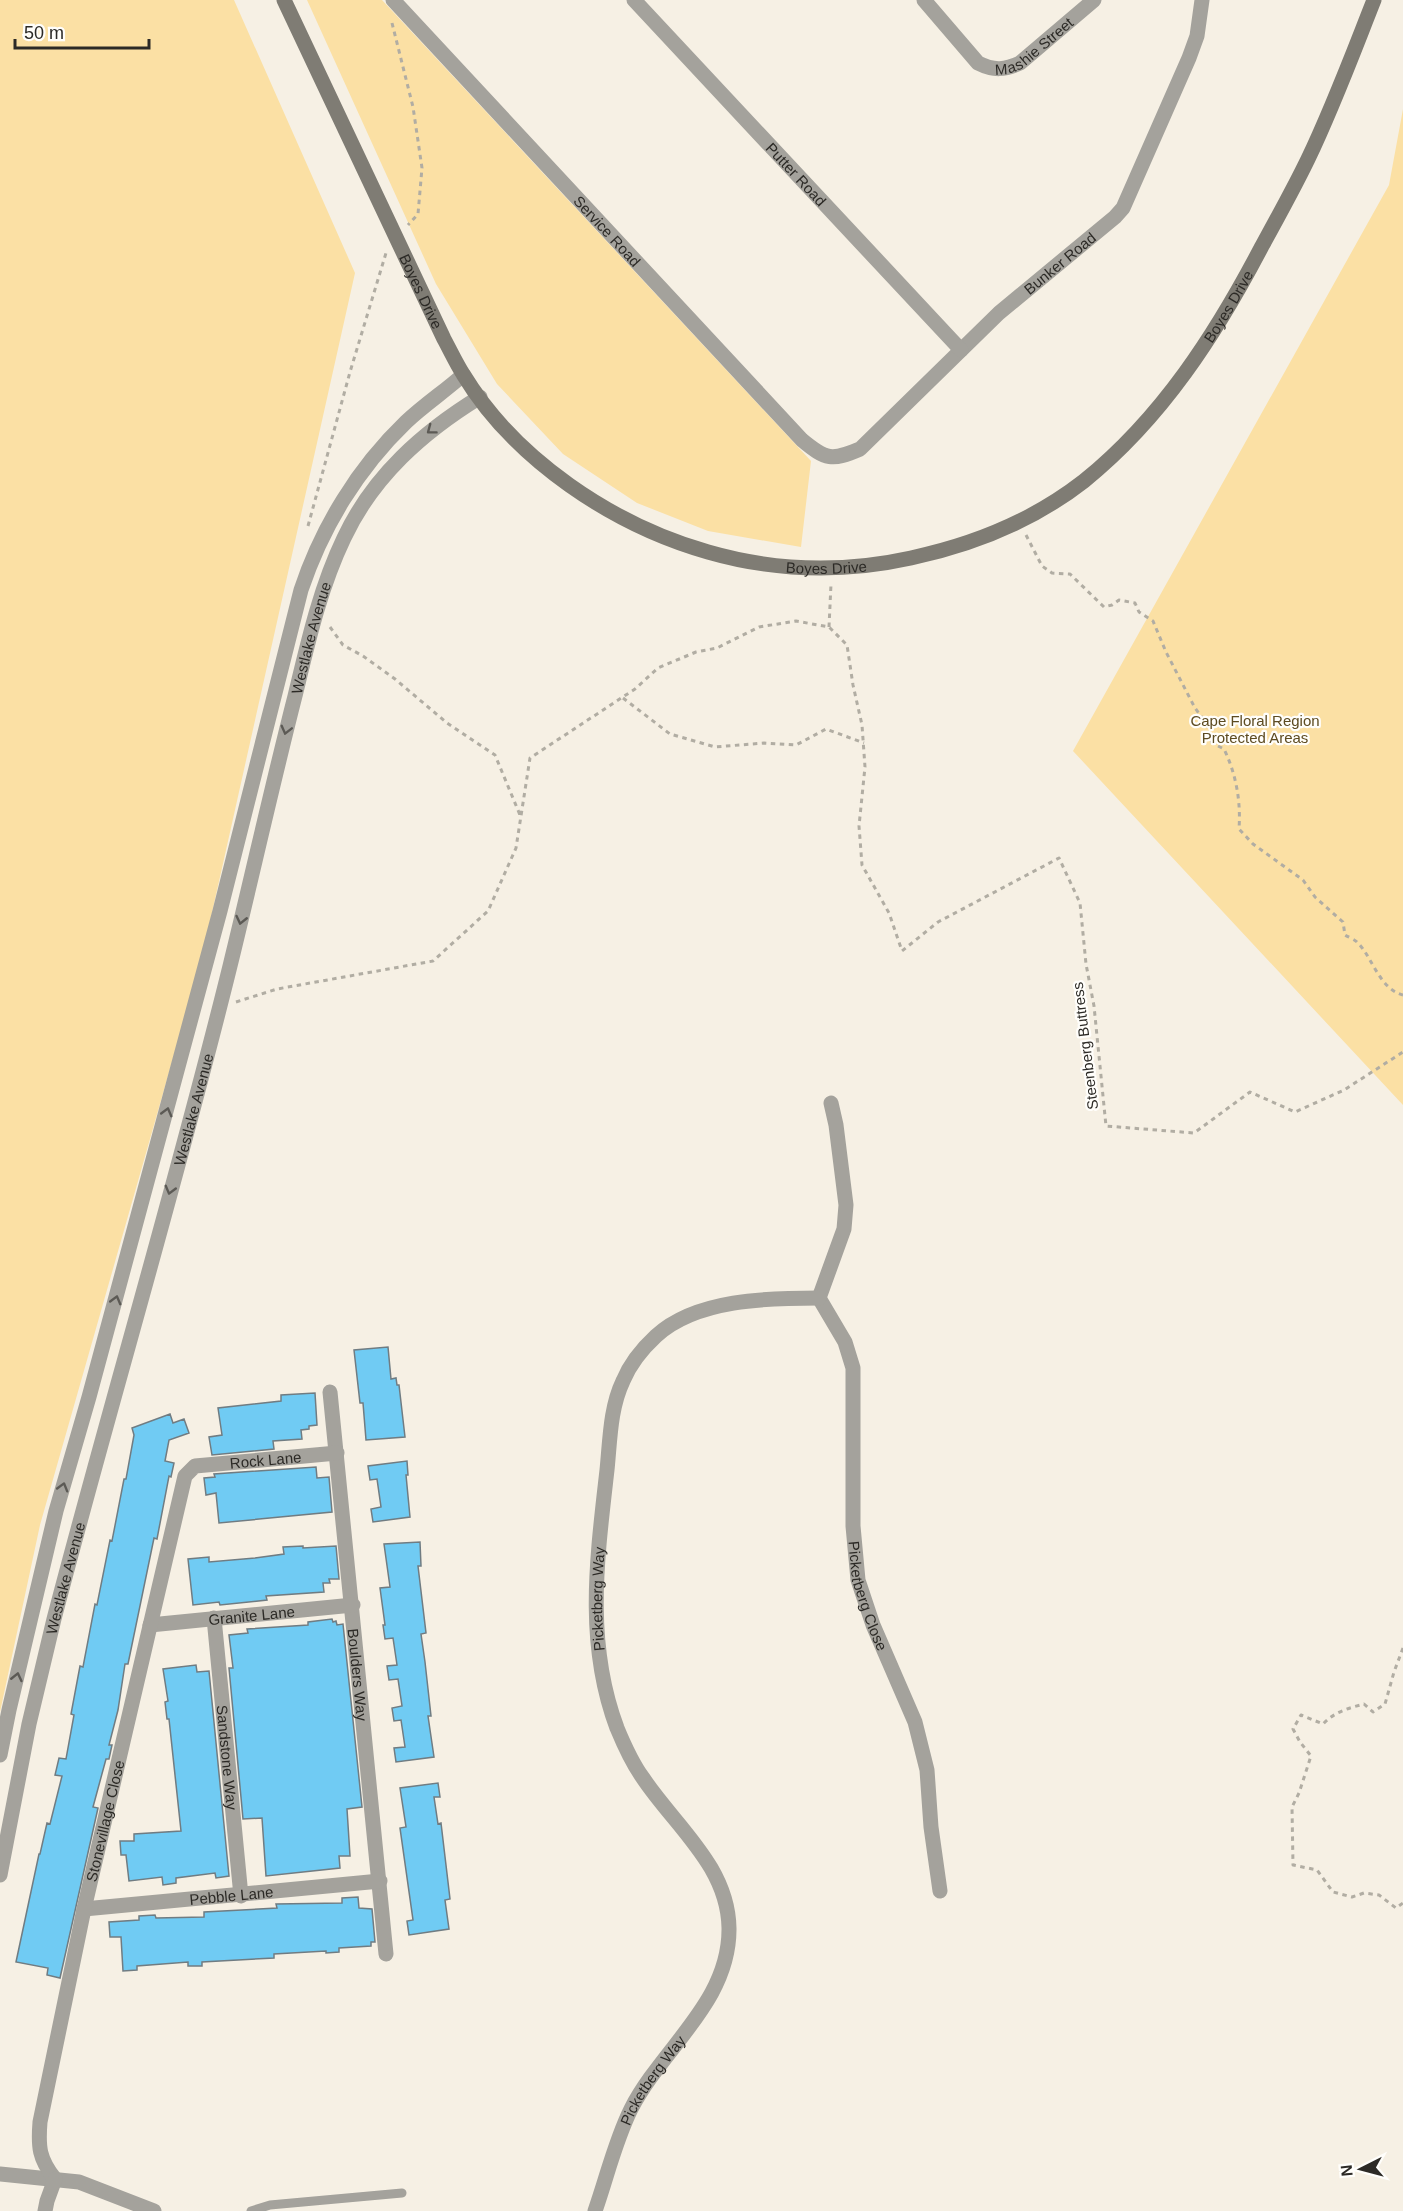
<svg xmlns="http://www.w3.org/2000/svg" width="1403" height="2211" font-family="Helvetica,sans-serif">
<rect width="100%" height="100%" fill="#f6f0e4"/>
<path fill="#fbe0a4" d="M 0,0 L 234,0 L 355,273 L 203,953 L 40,1525 L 0,1712 Z
M 307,0 L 382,0 L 811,461 L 801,547 L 708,531 L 637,503 L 563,454 L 497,384 L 436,284 Z
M 1403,109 L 1403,1105 L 1073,751 L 1389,185 Z"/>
<path fill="#70cbf3" stroke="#707c82" stroke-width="1.5" d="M 388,1347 L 391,1379 L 396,1378 L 397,1385 L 399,1385 L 405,1437 L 366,1440 L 363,1403 L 360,1403 L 354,1350 Z
M 315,1393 L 317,1425 L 309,1426 L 309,1429 L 301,1430 L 302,1439 L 273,1441 L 274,1449 L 212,1455 L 209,1437 L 222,1435 L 218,1408 L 281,1401 L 281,1395 Z
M 170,1414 L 173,1423 L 184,1419 L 189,1433 L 169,1440 L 165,1461 L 174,1463 L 171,1477 L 169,1476 L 157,1539 L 154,1538 L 128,1664 L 125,1664 L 118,1710 L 109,1745 L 112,1745 L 109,1759 L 106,1759 L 93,1807 L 98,1808 L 60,1978 L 47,1975 L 48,1968 L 16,1962 L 39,1854 L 40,1854 L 47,1823 L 50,1824 L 62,1776 L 55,1775 L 59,1758 L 66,1759 L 74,1715 L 71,1714 L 80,1666 L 83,1667 L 95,1604 L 97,1605 L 110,1540 L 112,1541 L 124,1479 L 126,1479 L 134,1435 L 132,1428 Z
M 407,1461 L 408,1475 L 406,1475 L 410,1517 L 373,1522 L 371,1509 L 381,1507 L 377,1479 L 370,1480 L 368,1466 Z
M 316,1467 L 317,1478 L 329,1477 L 332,1512 L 219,1523 L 216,1493 L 206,1495 L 204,1478 L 215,1477 L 214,1474 Z
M 420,1542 L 421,1566 L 418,1566 L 426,1633 L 421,1634 L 425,1662 L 431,1716 L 428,1716 L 434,1757 L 396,1762 L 394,1748 L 405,1747 L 401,1720 L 394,1721 L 392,1708 L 402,1706 L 398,1679 L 389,1680 L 387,1666 L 397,1665 L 393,1638 L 385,1639 L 383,1625 L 385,1625 L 380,1588 L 390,1587 L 384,1544 Z
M 303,1546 L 303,1548 L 336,1546 L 339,1579 L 329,1579 L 330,1583 L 323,1583 L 324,1592 L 266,1596 L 267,1600 L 220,1605 L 219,1602 L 193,1605 L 188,1559 L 209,1557 L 209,1562 L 255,1558 L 284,1554 L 283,1547 Z
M 332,1619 L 333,1622 L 336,1621 L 337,1625 L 343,1624 L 362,1807 L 347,1809 L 350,1856 L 339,1856 L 340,1868 L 266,1876 L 262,1818 L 243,1819 L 229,1668 L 233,1668 L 229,1635 L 248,1633 L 247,1629 L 308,1625 L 308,1622 Z
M 196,1665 L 197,1672 L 209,1671 L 229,1876 L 216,1878 L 215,1873 L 176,1878 L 176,1883 L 163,1885 L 162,1877 L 129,1881 L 126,1855 L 121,1855 L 120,1841 L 134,1841 L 134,1834 L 181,1831 L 169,1719 L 167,1719 L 165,1702 L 168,1701 L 163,1669 Z
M 438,1783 L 440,1797 L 434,1797 L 438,1824 L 441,1823 L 450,1899 L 445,1900 L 449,1929 L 409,1935 L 407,1921 L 413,1920 L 400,1828 L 406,1827 L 400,1788 Z
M 358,1897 L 359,1908 L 372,1909 L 375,1942 L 371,1942 L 371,1946 L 339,1948 L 339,1952 L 326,1953 L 326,1951 L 274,1954 L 274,1958 L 202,1962 L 202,1966 L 188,1966 L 188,1962 L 137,1966 L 137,1970 L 123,1971 L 121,1937 L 110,1937 L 109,1922 L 139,1920 L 139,1916 L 155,1915 L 156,1918 L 204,1917 L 204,1912 L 277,1908 L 276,1904 L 342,1903 L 342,1898 Z"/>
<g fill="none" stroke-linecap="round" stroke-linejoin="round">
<path stroke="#b1ada3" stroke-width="3" stroke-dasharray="4.5 4.5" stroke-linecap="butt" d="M 392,23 L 413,107 L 422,168 L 418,214 L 408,225
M 308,526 L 350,372 L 386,253
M 1026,535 L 1042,566 L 1052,573 L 1070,574 L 1104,607 L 1112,605 L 1119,600 L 1135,603 L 1139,612 L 1153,621 L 1166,652 L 1195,708 L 1206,723 L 1212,743 L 1224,749 C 1236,774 1241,801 1239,829 L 1253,844 L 1303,880 L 1315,897 L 1343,922 L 1345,935 C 1348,937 1354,939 1357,942 C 1372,956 1379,989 1403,995
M 330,627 L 343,645 L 363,656 L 395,679 L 447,723 L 495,755 L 520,815
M 829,627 L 831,584
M 623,698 L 670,734 L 715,747 L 764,743 L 796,745 L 826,729 L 864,743
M 236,1002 L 277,989 L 433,961 L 488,911 L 516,848 L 530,758 L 635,689 L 658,668 L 696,652 L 717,648 L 759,627 L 796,621 L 829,627 L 847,645 L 853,685 L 862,725 L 865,767 L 859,826 L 862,865 L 889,913 L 902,951 L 938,922 L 1059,858 L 1080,903 L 1086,964 L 1094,1006 L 1106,1126 L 1194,1133 L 1250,1092 L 1295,1112 L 1344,1090 L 1403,1052
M 1403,1648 L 1394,1672 L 1385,1704 L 1373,1712 L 1364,1704 C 1349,1708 1334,1712 1323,1724 L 1301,1715 L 1293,1729 L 1300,1742 L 1311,1756 L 1299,1793 L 1292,1807 L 1293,1865 L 1317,1870 L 1333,1892 L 1352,1897 L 1364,1893 L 1379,1895 L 1396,1908 L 1403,1903"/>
<path stroke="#a4a29c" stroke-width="9" d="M 251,2211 L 270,2205 L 402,2193"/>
<g stroke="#a4a29c" stroke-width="15">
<path id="s1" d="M 393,0 L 802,440 C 826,460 832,461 860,449 L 999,313 L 1115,217 L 1123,208 L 1189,58 L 1197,36 L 1202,0"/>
<path id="s2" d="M 634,0 L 961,350"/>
<path id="s3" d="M 924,0 L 978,63 C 994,71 1005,70 1020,63 L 1094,0"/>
<path id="s4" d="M 819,1298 L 845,1342 L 853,1368 L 853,1526 L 858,1580 L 873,1625 L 915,1722 L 927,1770 L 931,1827 L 940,1891"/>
<path d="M 819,1298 L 844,1229 L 846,1205 L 836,1125 L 831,1103"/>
<path id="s5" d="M 330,1392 L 386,1954"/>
<path id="s6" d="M 214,1618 L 241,1896"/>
<path id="s7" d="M 150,1625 L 353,1605"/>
<path d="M 0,1755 L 9,1710 L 56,1511 L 89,1397 L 220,911 L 301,590 C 322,527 358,468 406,422 C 424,405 445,391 463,375"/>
<path id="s8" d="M 0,1875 L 29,1724 L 54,1619 C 111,1401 176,1185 230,966 C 252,876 272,786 295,696 C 308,642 320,588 344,538 C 373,476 423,432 480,397"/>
<path id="s9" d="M 84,1909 L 380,1881"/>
<path d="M 0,2174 L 79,2182 L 154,2211"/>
<path id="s10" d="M 55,2179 C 39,2159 38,2147 40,2122 L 84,1909 L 185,1476 L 195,1466 L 337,1453"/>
<path d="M 45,2211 L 47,2201 L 55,2179"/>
<path id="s11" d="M 595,2211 C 607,2177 615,2141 631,2109 C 662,2048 730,2002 729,1928 C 728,1866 675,1826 643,1778 C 632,1763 624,1745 617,1728 C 585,1643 597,1558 607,1470 C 610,1441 610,1408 623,1381 C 630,1364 643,1348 656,1336 C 696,1299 768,1298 819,1298"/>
</g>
<path stroke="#7f7c74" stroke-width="15" id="s12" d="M 284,0 L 444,339 C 450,350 456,363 463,374 C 515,460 613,525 708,552 C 774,571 843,573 911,558 C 972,545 1034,520 1084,481 C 1162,418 1216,334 1262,246 C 1278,217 1294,188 1308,159 C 1333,107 1353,53 1374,0"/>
</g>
<defs><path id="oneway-chevron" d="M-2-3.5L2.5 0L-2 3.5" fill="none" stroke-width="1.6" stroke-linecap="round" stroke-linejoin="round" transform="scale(1.5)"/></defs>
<g stroke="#5c5a55">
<use href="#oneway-chevron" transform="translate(431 430) rotate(143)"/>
<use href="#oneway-chevron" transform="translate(286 730) rotate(104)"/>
<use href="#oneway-chevron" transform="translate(241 920) rotate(103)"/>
<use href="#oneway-chevron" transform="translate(167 1112) rotate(-75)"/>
<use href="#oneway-chevron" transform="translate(170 1190) rotate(105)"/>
<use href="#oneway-chevron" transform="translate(116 1300) rotate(-75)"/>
<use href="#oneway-chevron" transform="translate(63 1487) rotate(-74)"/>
<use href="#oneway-chevron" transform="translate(17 1677) rotate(-77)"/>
</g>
<g text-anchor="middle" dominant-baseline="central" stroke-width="4.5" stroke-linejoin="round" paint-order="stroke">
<g font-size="15" fill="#2c2a26" stroke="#fffefb">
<text stroke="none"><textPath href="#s3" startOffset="147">Mashie Street</textPath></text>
<text stroke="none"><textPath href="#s2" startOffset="238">Putter Road</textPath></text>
<text stroke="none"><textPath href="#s1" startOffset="315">Service Road</textPath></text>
<text stroke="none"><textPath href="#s1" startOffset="938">Bunker Road</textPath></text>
<text stroke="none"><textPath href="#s12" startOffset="322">Boyes Drive</textPath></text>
<text stroke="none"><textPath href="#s12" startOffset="1348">Boyes Drive</textPath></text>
<text stroke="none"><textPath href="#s12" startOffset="844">Boyes Drive</textPath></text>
<text stroke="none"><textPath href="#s8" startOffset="1276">Westlake Avenue</textPath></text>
<text transform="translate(1085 1046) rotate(-97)">Steenberg Buttress</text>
<text stroke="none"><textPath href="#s8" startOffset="790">Westlake Avenue</textPath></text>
<text stroke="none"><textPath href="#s10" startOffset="808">Rock Lane</textPath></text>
<text stroke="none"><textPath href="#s8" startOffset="304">Westlake Avenue</textPath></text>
<text stroke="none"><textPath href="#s4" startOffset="308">Picketberg Close</textPath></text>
<text stroke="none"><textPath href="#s11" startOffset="682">Picketberg Way</textPath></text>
<text stroke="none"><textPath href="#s7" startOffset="102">Granite Lane</textPath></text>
<text stroke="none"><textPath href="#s5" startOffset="284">Boulders Way</textPath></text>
<text stroke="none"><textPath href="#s6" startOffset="140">Sandstone Way</textPath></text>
<text stroke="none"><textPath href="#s10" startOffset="369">Stonevillage Close</textPath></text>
<text stroke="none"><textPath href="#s9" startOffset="148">Pebble Lane</textPath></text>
<text stroke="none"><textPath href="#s11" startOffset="144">Picketberg Way</textPath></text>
</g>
<g font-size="15" fill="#5d4b21" stroke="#fffefb">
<text x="1255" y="720">Cape Floral Region<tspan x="1255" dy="17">Protected Areas</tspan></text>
</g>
</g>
<g transform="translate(1361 2169) rotate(264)" stroke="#fffefb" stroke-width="4.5" paint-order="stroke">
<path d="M0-4.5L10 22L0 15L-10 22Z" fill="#2c2a26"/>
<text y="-9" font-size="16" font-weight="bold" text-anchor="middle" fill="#2c2a26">N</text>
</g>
<path d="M15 39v9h134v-9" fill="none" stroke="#2c2a26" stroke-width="3"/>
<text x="24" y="39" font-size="18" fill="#2c2a26" stroke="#fffefb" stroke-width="4.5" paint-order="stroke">50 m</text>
</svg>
